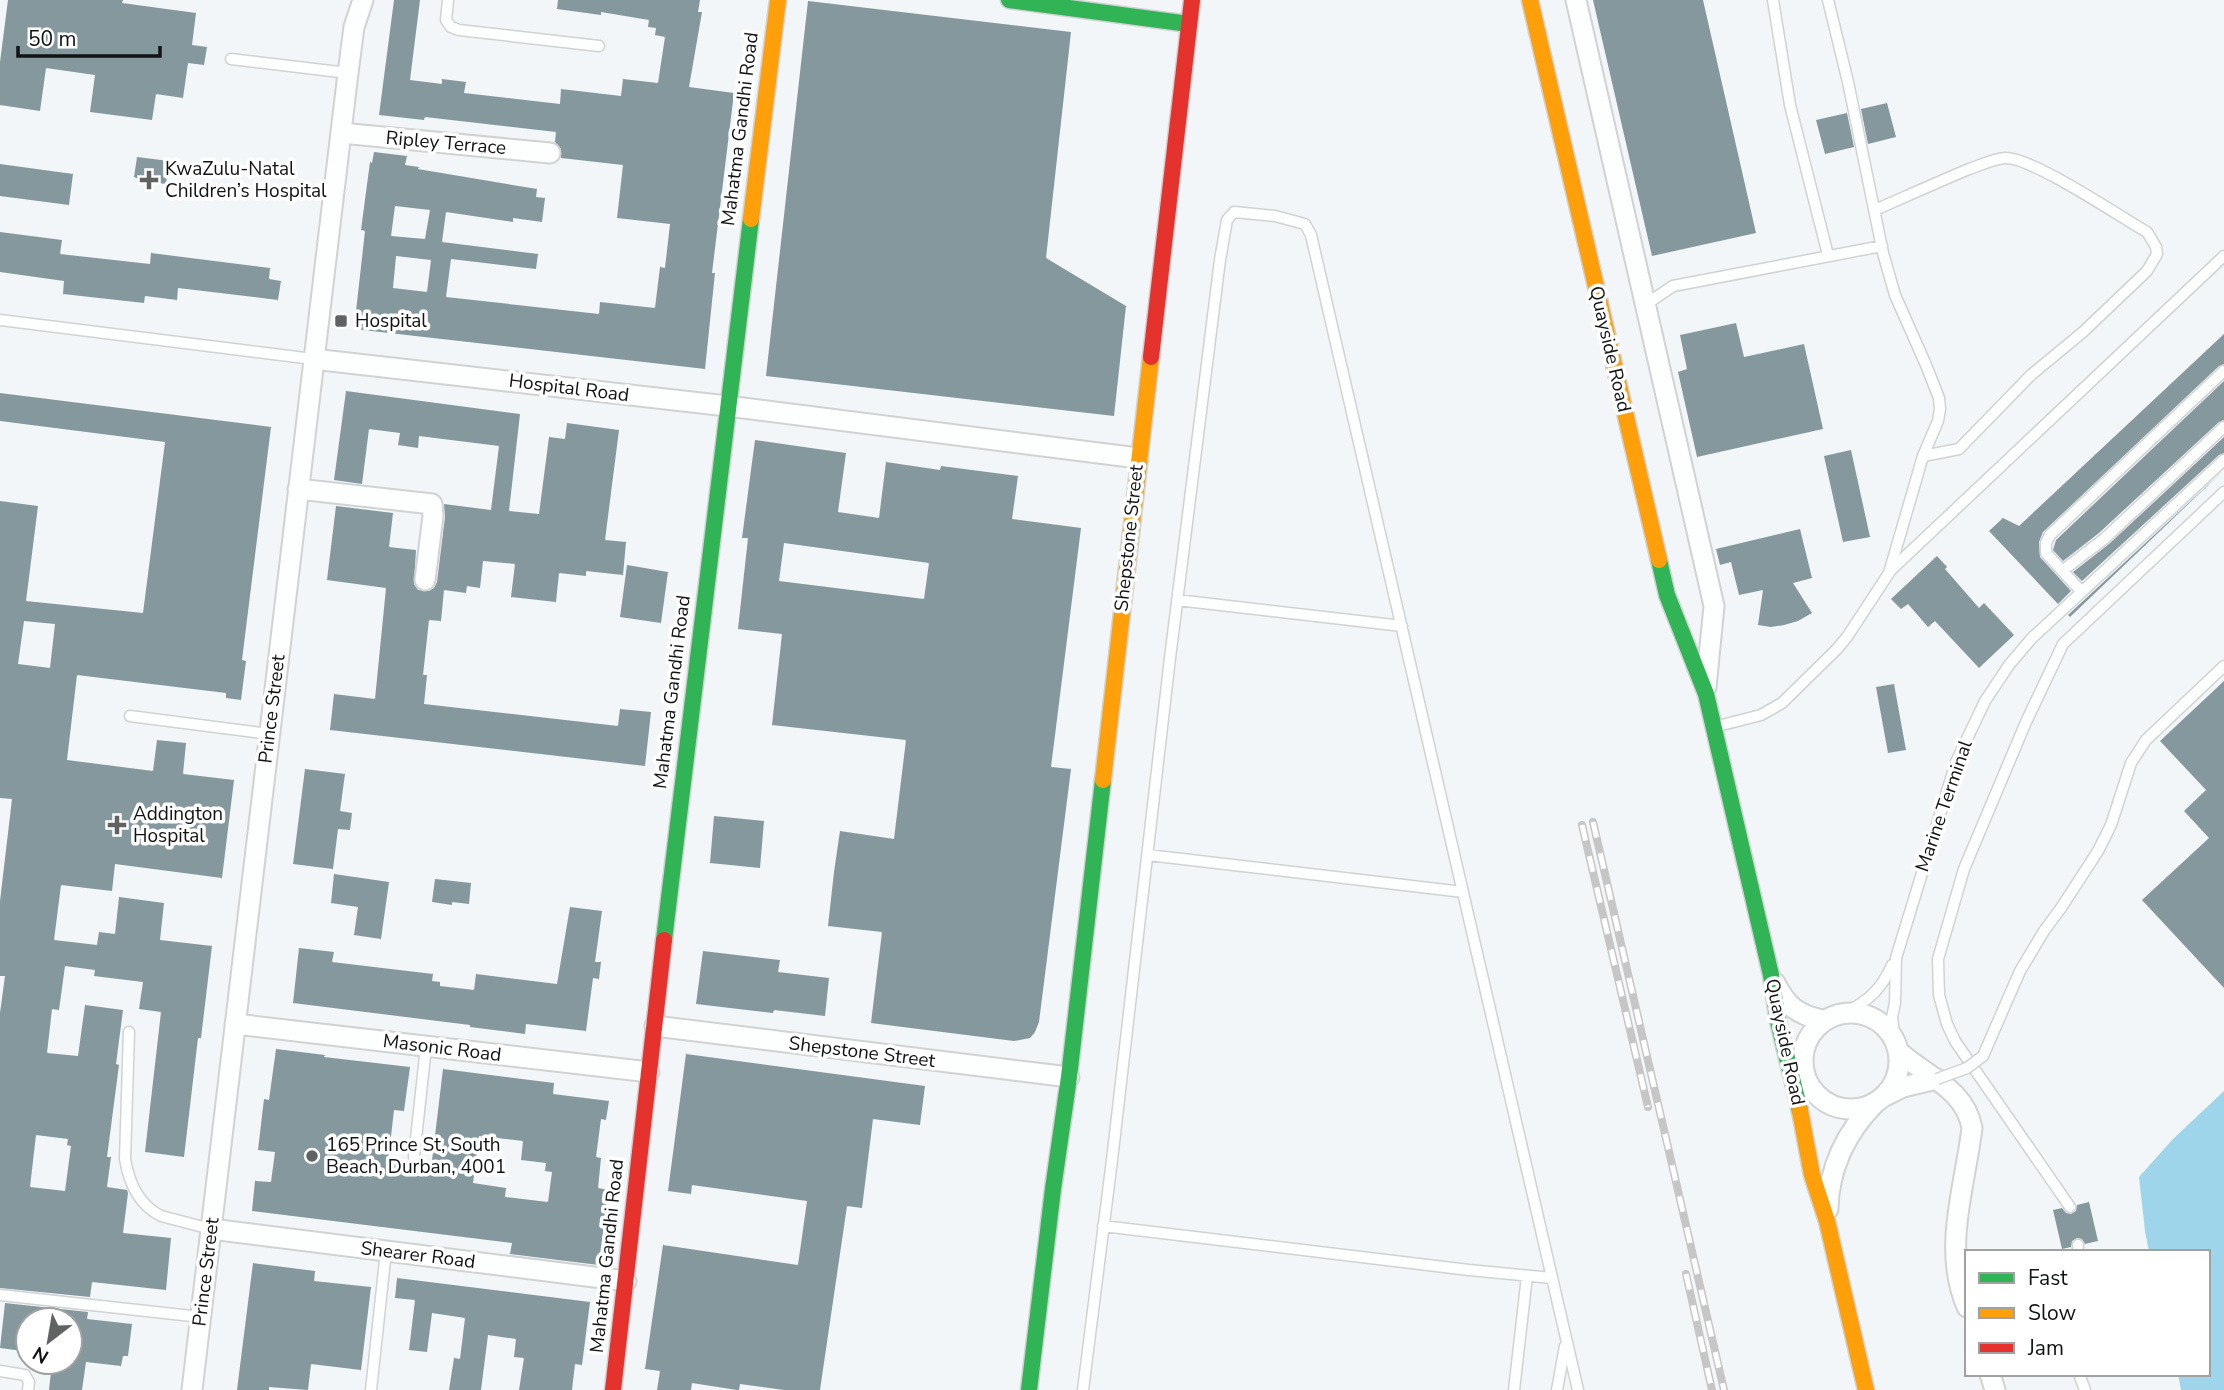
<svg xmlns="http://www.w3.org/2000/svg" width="2224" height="1390" font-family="'Nunito Sans',sans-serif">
<rect width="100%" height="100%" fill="#f3f6f8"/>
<path fill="#9ed5eb" d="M 2224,1091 L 2224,1390 L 2181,1390 L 2178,1374 L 2208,1374 L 2208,1252 L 2149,1252 L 2145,1231 L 2139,1177 L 2173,1139 Z"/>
<path fill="#84989e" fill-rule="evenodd" d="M 8,0 L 123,0 L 122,3 L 196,13 L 192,45 L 207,47 L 204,65 L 188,63 L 183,98 L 156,94 L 152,120 L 90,112 L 95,75 L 46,68 L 40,111 L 0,105 L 0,62 Z
M 394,0 L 420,0 L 410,80 L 442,84 L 442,79 L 466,82 L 464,93 L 560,104 L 561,89 L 621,96 L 623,79 L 658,83 L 665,37 L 655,35 L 656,28 L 648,27 L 649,20 L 601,12 L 601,15 L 557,9 L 558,0 L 700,0 L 698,12 L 702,12 L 689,87 L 734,93 L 712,273 L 715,273 L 705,369 L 354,329 L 365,231 L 361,230 L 370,162 L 372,163 L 374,152 L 407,156 L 405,165 L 419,167 L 418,169 L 537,189 L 536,197 L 545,198 L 542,222 L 513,218 L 513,222 L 446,212 L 442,242 L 538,254 L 536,269 L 451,259 L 446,297 L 599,314 L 600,302 L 655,308 L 660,267 L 665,268 L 670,224 L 617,218 L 623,165 L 561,158 L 561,149 L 555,142 L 556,132 L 425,117 L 424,120 L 379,115 ZM 395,206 L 430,210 L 425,239 L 391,236 ZM 396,256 L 431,260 L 427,292 L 393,288 Z
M 1593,0 L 1703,0 L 1756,233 L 1652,256 Z
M 808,1 L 1071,32 L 1046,258 L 1126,306 L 1114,416 L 766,376 Z
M 1887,103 L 1896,137 L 1868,144 L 1861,109 Z
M 1847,113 L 1854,147 L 1825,154 L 1816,120 Z
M 137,157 L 169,161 L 166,184 L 143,181 L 134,177 Z
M 0,164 L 73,174 L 69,205 L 0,196 Z
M 0,232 L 62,240 L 60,254 L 150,264 L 151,253 L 270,268 L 269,279 L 281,281 L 278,300 L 178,288 L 177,300 L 145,296 L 144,303 L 63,294 L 64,281 L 0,272 Z
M 1736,323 L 1744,357 L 1804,344 L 1823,429 L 1697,457 L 1678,372 L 1687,369 L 1680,335 Z
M 2224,334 L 2224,364 L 2219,366 L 2043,532 L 2039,542 L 2040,557 L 2071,591 L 2058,604 L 1989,531 L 2003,518 L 2019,526 Z
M 2224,381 L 2224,420 L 2219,422 L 2099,533 L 2063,561 L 2053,550 L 2056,540 Z
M 346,391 L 520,414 L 509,511 L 539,514 L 549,437 L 565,439 L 567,423 L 619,430 L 605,540 L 626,542 L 623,575 L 586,571 L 586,576 L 559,573 L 556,602 L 511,597 L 515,564 L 483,561 L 480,588 L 467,586 L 466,593 L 444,590 L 441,621 L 429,620 L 423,675 L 427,675 L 424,704 L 618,726 L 620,709 L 651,712 L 645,766 L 330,730 L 334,694 L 375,699 L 386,588 L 327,580 L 336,506 L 393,513 L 389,547 L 416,550 L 414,584 L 418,590 L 429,591 L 434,588 L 437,582 L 445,517 L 444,504 L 491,510 L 499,446 L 419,436 L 418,448 L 398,445 L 400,433 L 369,429 L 362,484 L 334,480 Z
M 0,393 L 271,427 L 242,660 L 246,661 L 241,700 L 226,698 L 226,693 L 77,675 L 67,760 L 153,771 L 157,740 L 186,743 L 183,774 L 234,780 L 222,878 L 115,864 L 112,891 L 61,885 L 54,940 L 97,945 L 99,932 L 115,934 L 119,897 L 164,903 L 160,940 L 212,946 L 201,1038 L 198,1038 L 184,1157 L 145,1152 L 161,1012 L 139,1009 L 143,982 L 94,976 L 95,970 L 65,966 L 59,1010 L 52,1009 L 47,1053 L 78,1056 L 85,1005 L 123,1010 L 116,1064 L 119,1065 L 107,1157 L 111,1157 L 107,1187 L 127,1190 L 128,1193 L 123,1233 L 171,1238 L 166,1290 L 92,1282 L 90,1297 L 0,1288 L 0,1013 L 5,976 L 0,976 L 0,901 L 12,799 L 0,798 L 0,501 L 38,506 L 26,601 L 143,613 L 165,442 L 0,421 ZM 24,621 L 55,624 L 50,668 L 18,664 ZM 36,1135 L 68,1139 L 67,1145 L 71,1146 L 65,1191 L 30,1187 Z
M 2224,437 L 2224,453 L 2219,455 L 2082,581 L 2073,572 L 2109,544 Z
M 755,440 L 846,453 L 838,512 L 879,518 L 886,462 L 940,470 L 941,466 L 1018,476 L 1012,519 L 1081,528 L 1051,767 L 1071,769 L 1039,1022 L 1035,1032 L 1030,1038 L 1014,1041 L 871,1023 L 882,932 L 828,926 L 834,872 L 840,831 L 894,839 L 906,740 L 772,725 L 782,634 L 738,629 L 748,538 L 742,538 ZM 784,543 L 929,563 L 924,599 L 779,581 Z
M 1851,450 L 1870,537 L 1843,542 L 1824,456 Z
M 2224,470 L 2070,617 L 2068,615 Z
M 1800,529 L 1812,578 L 1793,583 L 1812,613 L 1798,621 L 1784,625 L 1771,627 L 1758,625 L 1763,590 L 1739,595 L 1731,562 L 1720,565 L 1716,549 Z
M 1937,556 L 1947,567 L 1945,569 L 1979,608 L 1984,603 L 2014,635 L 1979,668 L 1935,621 L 1928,627 L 1908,604 L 1901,609 L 1891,599 Z
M 627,565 L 668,572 L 661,623 L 620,617 Z
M 2224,681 L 2224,988 L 2142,900 L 2209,838 L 2184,811 L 2206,790 L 2160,741 Z
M 1894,684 L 1906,750 L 1888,753 L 1876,687 Z
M 305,769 L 345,774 L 340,811 L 352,813 L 350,830 L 338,829 L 333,869 L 293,864 Z
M 714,816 L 764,821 L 760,868 L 710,863 Z
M 334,874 L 389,882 L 381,939 L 354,935 L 358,907 L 331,903 Z
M 435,879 L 471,883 L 469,904 L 452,902 L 452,905 L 432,902 Z
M 570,907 L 602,911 L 595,962 L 601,962 L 599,979 L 593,978 L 586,1031 L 526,1024 L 525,1034 L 470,1027 L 470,1025 L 293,1003 L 299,948 L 334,952 L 332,962 L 433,974 L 432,981 L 440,982 L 440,986 L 474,990 L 476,974 L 557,984 Z
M 703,951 L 780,960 L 778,972 L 829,978 L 825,1016 L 774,1010 L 773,1013 L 696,1004 Z
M 276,1049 L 325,1055 L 324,1057 L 410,1067 L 404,1111 L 394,1110 L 388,1163 L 431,1169 L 443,1069 L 554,1083 L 553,1094 L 609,1101 L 606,1120 L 601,1119 L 596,1157 L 601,1158 L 598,1188 L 608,1190 L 599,1265 L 510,1254 L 512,1243 L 252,1211 L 255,1181 L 271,1182 L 275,1152 L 258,1150 L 264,1099 L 269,1100 ZM 479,1136 L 523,1141 L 521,1160 L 546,1163 L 545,1171 L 552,1172 L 548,1202 L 505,1197 L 506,1188 L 473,1183 Z
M 686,1054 L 925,1086 L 920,1125 L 873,1119 L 862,1208 L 847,1206 L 820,1390 L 784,1390 L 740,1384 L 739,1390 L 737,1390 L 692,1383 L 691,1390 L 657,1390 L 660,1371 L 645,1369 L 663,1245 L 798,1265 L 807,1201 L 692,1185 L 691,1194 L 668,1191 Z
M 2089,1202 L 2098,1241 L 2085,1244 L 2082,1239 L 2077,1238 L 2072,1241 L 2071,1247 L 2062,1249 L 2053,1210 L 2062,1208 L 2066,1213 L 2071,1214 L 2076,1211 L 2077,1205 Z
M 253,1263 L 315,1271 L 314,1281 L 371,1287 L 361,1370 L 311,1364 L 308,1390 L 269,1387 L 269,1390 L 237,1390 Z
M 397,1278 L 590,1302 L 582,1365 L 575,1364 L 572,1390 L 519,1390 L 524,1358 L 514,1357 L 516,1339 L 488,1335 L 481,1390 L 449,1390 L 454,1358 L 460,1359 L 465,1318 L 432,1313 L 427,1352 L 409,1350 L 415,1300 L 395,1298 Z
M 5,1303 L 88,1312 L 87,1319 L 132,1324 L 128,1356 L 123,1356 L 121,1366 L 86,1362 L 82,1390 L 49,1390 L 52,1362 L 70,1362 L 70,1320 L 28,1320 L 23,1351 L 0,1348 Z"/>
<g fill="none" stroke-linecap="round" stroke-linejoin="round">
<defs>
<path id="lane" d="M 448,0 L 446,20 L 451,27 L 459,30 L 599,46
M 1773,0 L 1790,105 L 1828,255
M 231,59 L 348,73
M 1875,210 C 1907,196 1938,182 1969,169 C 1981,165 1993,159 2005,158 C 2032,157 2119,216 2147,232 L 2156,247 L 2157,254 L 2147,271 L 2083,332 L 2031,375 L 1959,449 L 1923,456
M 1645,305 L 1673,286 L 1882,246
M 0,320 L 313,359
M 1891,570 L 2224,256
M 2062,571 L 2104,539 L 2224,427
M 2081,591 L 2046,553 L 2046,543 L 2050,535 L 2224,371
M 1177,600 L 1402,626
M 130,716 L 269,734
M 1714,727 L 1761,715 L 1782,703 L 1837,649 L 1847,637 L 1889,573 L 1923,456 L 1938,421 L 1940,409 L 1939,398 L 1926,365 L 1895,295 L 1883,253 L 1848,82 L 1828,0
M 1148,855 L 1463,892
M 2061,908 L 2098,851 L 2111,825 L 2131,763 L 2146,740 L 2224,666
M 1846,1012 C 1869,1001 1882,988 1892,965
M 129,1032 L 125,1159 C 129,1183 139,1205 161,1216 L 211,1229
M 1895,1042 L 1892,1017 L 1895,1003 L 1896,958 L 1956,762 L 1985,701 L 2009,665 L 2032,638 L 2224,460
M 414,1157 L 426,1047
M 2070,1207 L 1955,1041 L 1947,1024 L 1939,995 L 1938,959 L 1964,869 L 2026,722 L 2063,644 L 2224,492
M 1103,1226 L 1469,1270 L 1552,1278
M 2078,1245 L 2078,1252
M 0,1295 L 201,1317
M 0,1371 L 25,1375 L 29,1382 L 28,1390
M 2079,1374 L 2085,1390
M 371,1390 L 386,1251
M 1083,1390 L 1112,1160 L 1170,658 L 1220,260 L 1227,220 L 1234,212 L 1275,216 L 1305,224 L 1311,235 L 1578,1390
M 1514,1390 L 1527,1276
M 1557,1390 L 1565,1346"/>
<path id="street" d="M 1576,0 L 1714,606 L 1706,687
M 341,133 L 550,153
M 313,359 L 727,406 L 1138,458
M 298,489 L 432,504 L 433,516 L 425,580
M 1775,983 C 1787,1006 1797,1015 1823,1020
M1803 1061a48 48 0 1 1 96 0a48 48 0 1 1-96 0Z
M 235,1024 L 649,1072
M 655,1026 L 1069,1077
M 1898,1051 C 1925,1076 1965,1088 1972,1128 C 1965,1187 1942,1249 1967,1307
M 1885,1096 L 1903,1087 L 1937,1079
M 1828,1209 C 1829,1167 1847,1131 1876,1102
M 211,1229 L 626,1281
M 1990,1374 L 1995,1390
M 192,1390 L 348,73 L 354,27 L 363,0"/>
<path id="fast" d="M 1009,0 L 1189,24
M 1659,560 L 1667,595 L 1706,694 L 1771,975 L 1778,1021 L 1800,1111
M 664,940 L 751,219
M 1029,1390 L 1053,1189 L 1069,1077 L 1103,780"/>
<path id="slow" d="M 1530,0 L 1659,560
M 751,219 L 778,0
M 1103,780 L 1151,357
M 1800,1111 L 1812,1175 L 1827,1221 L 1866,1390"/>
<path id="jam" d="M 1151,357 L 1192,0
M 613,1390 L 664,940"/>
</defs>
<use href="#lane" stroke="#d0d2d3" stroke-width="13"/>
<use href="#street" stroke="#d0d2d3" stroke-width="23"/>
<use href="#fast" stroke="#d0d2d3" stroke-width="19"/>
<use href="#slow" stroke="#d0d2d3" stroke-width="19"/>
<use href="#jam" stroke="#d0d2d3" stroke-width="19"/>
<use href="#lane" stroke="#fdfefe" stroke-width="10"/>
<use href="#street" stroke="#fdfefe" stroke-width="19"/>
<use href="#fast" stroke="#30b455" stroke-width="16"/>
<use href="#slow" stroke="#ff9f0a" stroke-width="16"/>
<use href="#jam" stroke="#e5322d" stroke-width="16"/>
<defs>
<path id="rail" d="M 1593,822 L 1724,1390
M 1582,825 L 1648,1107
M 1686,1274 L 1712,1390"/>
</defs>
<use href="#rail" stroke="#c6c6c7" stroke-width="8"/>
<use href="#rail" stroke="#fff" stroke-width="5" stroke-dasharray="16" stroke-linecap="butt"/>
<defs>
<path id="lane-bridge" d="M 1937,1079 L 1967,1068 L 1983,1056 L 2020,971 L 2044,931 L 2061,908"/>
</defs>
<use href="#lane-bridge" stroke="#d0d2d3" stroke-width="13" stroke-linecap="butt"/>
<use href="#lane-bridge" stroke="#fdfefe" stroke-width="10"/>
</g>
<g fill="#606264" stroke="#fff" stroke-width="2.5">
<path d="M145.5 169.5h7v7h7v7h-7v7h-7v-7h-7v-7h7z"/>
<rect x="334" y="314" width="14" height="14" rx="3.5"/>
<path d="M113.5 814.5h7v7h7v7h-7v7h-7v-7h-7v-7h7z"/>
<circle cx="312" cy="1156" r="7"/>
</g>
<g text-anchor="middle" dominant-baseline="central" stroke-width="7" stroke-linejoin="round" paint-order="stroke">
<g font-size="19" fill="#111314" stroke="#fff">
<text transform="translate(740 129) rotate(-83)">Mahatma Gandhi Road</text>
<text transform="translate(446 143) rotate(5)">Ripley Terrace</text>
<text transform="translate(1610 349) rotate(77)">Quayside Road</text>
<text transform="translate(569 388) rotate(7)">Hospital Road</text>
<text transform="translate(1129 538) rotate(-84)">Shepstone Street</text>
<text transform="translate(672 692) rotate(-83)">Mahatma Gandhi Road</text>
<text transform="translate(272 709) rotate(-83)">Prince Street</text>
<text transform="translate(1944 806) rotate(-71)">Marine Terminal</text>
<text transform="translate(1785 1042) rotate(78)">Quayside Road</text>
<text transform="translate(442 1048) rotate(7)">Masonic Road</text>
<text transform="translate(862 1052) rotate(7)">Shepstone Street</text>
<text transform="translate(418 1255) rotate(7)">Shearer Road</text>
<text transform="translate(607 1256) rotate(-84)">Mahatma Gandhi Road</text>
<text transform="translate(206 1272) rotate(-83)">Prince Street</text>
</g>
<g font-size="19" fill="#111314" stroke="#fff" text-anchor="start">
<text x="165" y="169">KwaZulu-Natal<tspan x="165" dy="22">Children’s Hospital</tspan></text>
<text x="355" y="321">Hospital</text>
<text x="133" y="814">Addington<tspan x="133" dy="22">Hospital</tspan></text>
<text x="326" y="1145">165 Prince St, South<tspan x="326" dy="22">Beach, Durban, 4001</tspan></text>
</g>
</g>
<rect x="1965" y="1250" width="245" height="126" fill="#ffffff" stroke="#a0a1a1" stroke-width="2"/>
<rect x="1979" y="1273" width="35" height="10" fill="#30b455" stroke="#a0a1a1" stroke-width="2"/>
<text x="2028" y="1285" font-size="21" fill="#111314">Fast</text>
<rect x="1979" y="1308" width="35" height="10" fill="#ff9f0a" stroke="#a0a1a1" stroke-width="2"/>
<text x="2028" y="1320" font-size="21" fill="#111314">Slow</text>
<rect x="1979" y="1343" width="35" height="10" fill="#e5322d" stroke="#a0a1a1" stroke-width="2"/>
<text x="2028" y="1355" font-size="21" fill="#111314">Jam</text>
<g transform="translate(49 1341) rotate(211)"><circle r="33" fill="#ffffff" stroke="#a0a1a1" stroke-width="2"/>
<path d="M0-5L12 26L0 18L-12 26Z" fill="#606264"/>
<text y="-10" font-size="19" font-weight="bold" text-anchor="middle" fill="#111314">N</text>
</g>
<path d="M18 46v10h142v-10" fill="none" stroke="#111314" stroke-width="3.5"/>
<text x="28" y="46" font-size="21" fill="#111314" stroke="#ffffff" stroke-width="5" paint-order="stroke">50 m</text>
</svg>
